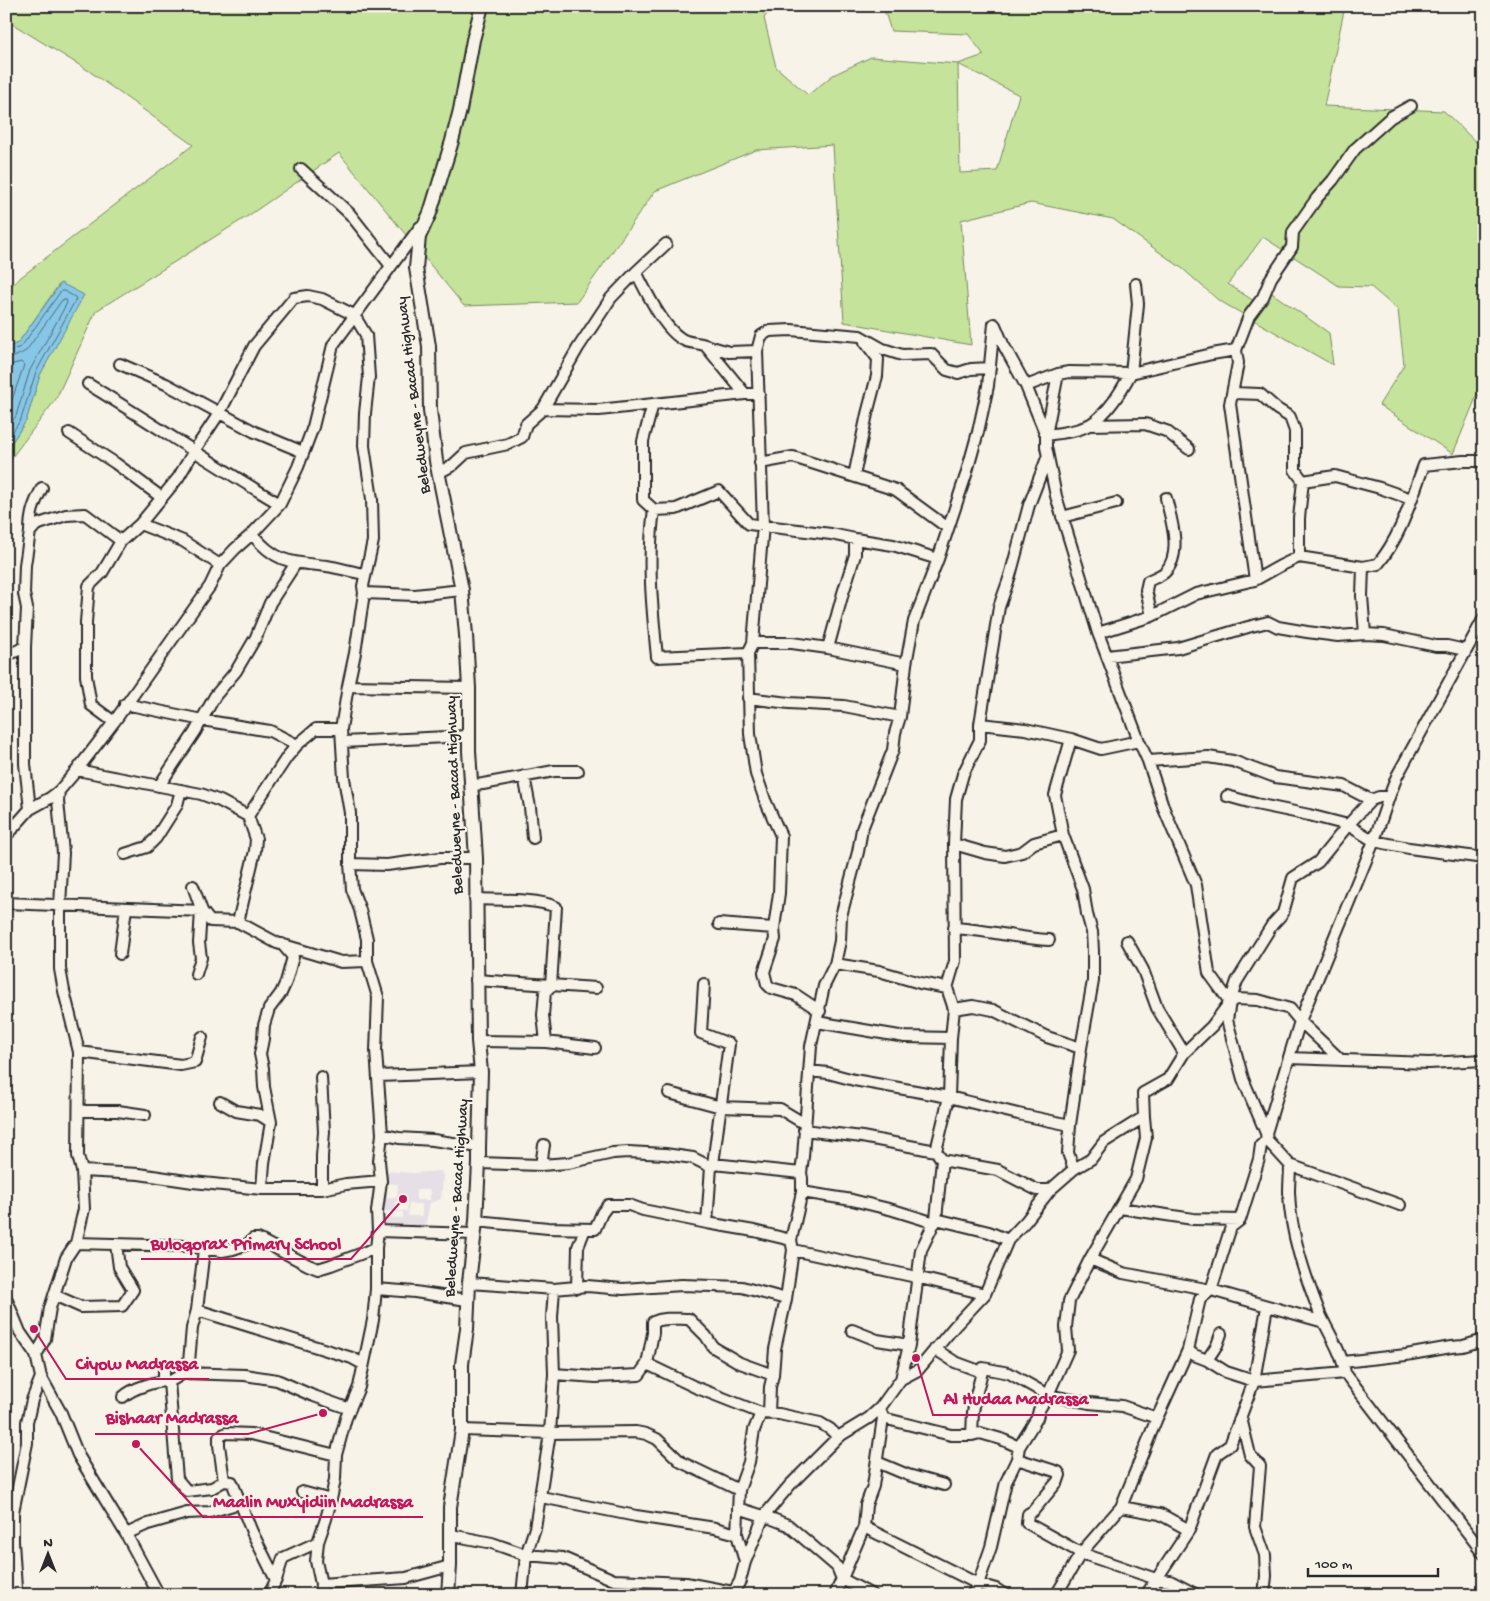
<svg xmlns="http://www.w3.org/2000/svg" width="1490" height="1601" font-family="'Gochi Hand',sans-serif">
<rect width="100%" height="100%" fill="#f7f3e8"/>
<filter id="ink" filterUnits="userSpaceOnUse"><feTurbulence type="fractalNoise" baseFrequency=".02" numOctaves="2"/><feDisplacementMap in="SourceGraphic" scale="10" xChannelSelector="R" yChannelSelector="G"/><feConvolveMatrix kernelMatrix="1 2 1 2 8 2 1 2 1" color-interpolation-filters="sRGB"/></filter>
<g filter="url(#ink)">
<path fill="#e6dfe6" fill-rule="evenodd" d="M 385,1171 L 413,1173 L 441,1171 L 443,1176 L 441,1199 L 430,1203 L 425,1227 L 381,1225 L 380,1201 ZM 387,1183 L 398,1184 L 397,1198 L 386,1197 ZM 416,1190 L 430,1190 L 430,1200 L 416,1200 ZM 396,1201 L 407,1202 L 407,1211 L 395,1211 ZM 409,1204 L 422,1204 L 422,1216 L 408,1216 ZM 382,1211 L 403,1212 L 403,1218 L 382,1217 Z"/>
<path fill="#c5e39a" stroke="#788762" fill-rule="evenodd" d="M 6,6 L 773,6 L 764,18 L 776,67 L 808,95 L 833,75 L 871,57 L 958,64 L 984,55 L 968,34 L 891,31 L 883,6 L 1345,6 L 1324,106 L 1444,111 L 1484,150 L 1484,398 L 1477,395 L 1453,454 L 1379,405 L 1404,365 L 1398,310 L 1371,287 L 1339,286 L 1263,237 L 1228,284 L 1257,303 L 1269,291 L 1329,333 L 1333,365 L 1218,300 L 1183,269 L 1113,219 L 1031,203 L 961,220 L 971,345 L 844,322 L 833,145 L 756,150 L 655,191 L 577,302 L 464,306 L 339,153 L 248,216 L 96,311 L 56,399 L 6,465 L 6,451 L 26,421 L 40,375 L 83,295 L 60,283 L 18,343 L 6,348 L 6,291 L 21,277 L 193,145 L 89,71 L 6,20 ZM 958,64 L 1019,95 L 997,171 L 960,173 Z"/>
<path fill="#86c7e7" stroke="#62899c" d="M 61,283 L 84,295 L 40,375 L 26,421 L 6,451 L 6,348 L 18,343 Z"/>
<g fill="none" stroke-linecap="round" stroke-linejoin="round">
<path stroke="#4f6976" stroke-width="1" d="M 6,352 L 21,347 L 61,291 L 64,291 L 75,297 L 76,299 L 36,372 L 21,419 L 6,442
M 6,359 L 12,358 L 26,351 L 62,300 L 66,300 L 67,303 L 30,370 L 16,416 L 6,430
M 6,366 L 21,362 L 24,365 L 6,417"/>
<defs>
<path id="minor" d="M 301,169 L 350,214 L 391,266
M 636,272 C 646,291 665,333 686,341 C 692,343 699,343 705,345 L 745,394
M 995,325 L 1003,344 L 1026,386 L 1046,435
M 705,345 L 729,352 L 757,351 L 761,336 L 769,331 L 791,330 L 860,336 L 883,349 L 902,355 L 931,354 L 947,370 L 958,373 L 971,369 L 990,368
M 757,351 L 763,525 L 753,643 L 748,653 L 750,734 L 756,774 L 765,800 L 781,836 L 779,893 L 774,928 L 775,939 L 764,972 L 767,984 L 771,988 L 796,995 L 820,1011
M 120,364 L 166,384 L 255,432 L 303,452
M 1058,374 L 1046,435 L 1046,447 L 1056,496 L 1098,633 L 1139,741 L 1148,761 L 1164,809 L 1196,885 L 1209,973 L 1230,1002 L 1227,1020 L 1243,1079 L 1266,1133 L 1267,1140 L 1290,1165 C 1290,1174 1289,1183 1289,1192 C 1290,1233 1305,1276 1320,1314 C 1329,1334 1342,1352 1345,1373 L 1484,1554
M 88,384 C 152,423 215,466 280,504
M 1026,386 L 1058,374 L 1069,372 L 1131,373 L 1138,304 L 1136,284
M 1233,393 L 1260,394 L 1277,409 L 1290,417 L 1295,431 L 1295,470 L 1303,481 L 1299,518 L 1299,557 L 1363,567 L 1362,596 L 1365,634
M 653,404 L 643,441 L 643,500 L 654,510 C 647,559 652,608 657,657 L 748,653
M 543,409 L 599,410 L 745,394 L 759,394
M 1088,425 L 1145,424 L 1166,431 L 1189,449
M 69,433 L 115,463 L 161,497
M 1046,435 C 1059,433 1077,432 1089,425 C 1108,414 1121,391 1131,373 L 1212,354 L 1236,350
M 760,463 L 793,457 L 896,490 L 948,528
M 438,473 L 453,465 L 466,453 L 508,444 L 522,437 L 526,424 L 543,409 L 578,348 L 611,298 L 636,272 L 666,244
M 854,476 L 867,414 L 877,376 L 878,359 L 865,342
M 1303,481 L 1335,476 L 1380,488 L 1411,499
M 654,510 L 676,509 L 719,491 L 749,524 L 831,534 L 855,539 L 893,545 L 938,559
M 1062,517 L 1116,503
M 140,524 L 183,541 L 220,565
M 30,532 C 30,513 34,504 42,488
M 252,534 C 277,564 291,562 327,566 C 340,568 352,572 365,574
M 1363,567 L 1378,564 C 1402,535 1411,499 1424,465 L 1463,461 L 1484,461
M 1255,580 L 1230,404 L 1238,363 L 1236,350 L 1249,316 L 1263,297 L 1271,278 L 1292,247 L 1293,232 L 1317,198 L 1333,180 L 1355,149 L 1391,117 L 1411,106
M 364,593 L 415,595 L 462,590
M 1152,616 L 1146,590 L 1148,581 C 1153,578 1161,576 1165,572 C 1183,554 1171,519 1166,498
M 1098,633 L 1152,616 L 1196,594 L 1255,580 L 1280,566 L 1299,557
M 753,643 L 792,643 L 828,648 L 906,664
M 828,648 L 843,593 L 855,555 L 855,539
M 6,656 L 25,647
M 1107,656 L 1178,648 L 1248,627 L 1268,622 L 1278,627 L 1307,632 L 1338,636 L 1365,634 L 1384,635 L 1436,646 L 1447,646 L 1465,650
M 348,686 L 469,688
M 748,698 L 789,703 L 844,706 L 900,717
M 125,704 L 202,720 L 270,731 L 297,745
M 114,722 L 91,705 L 86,676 L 86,622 L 89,586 L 102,573 L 121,541 L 140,524 L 178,478 L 194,451 L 220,412 L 254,346 L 294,298 L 308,296 L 322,299 L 354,315 L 366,335 L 369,377 L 365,413 L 364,446 L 372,499 L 373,541 L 363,586 L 364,593 L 355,653 L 348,686 L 341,729 L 344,778 L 350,813 L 350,864 L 352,889 L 360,910 L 367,939 L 367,961 L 378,997 L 376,1051 L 382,1134 L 379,1161 L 381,1181 L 377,1211 L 378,1231 L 376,1248 L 376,1289 L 373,1320 L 359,1387 L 346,1418 L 336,1455 L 335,1479 L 331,1500 L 326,1519 L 318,1542 L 316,1561 L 321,1584 L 320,1595
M 980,724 L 1025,729 L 1071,739 L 1101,749 L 1139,741
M 1071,739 L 1055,795 L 1063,835 L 1083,889 L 1087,914 L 1092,932 L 1093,951 L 1093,981 L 1081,1048 L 1070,1125 L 1068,1153 L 1074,1169
M 343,742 L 468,736
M 1148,761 L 1208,757 L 1233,761 L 1275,777 L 1344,786 L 1371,800
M 77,770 L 201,794 L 220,801 L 248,816 L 256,839 L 255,851 L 238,922
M 524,776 L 530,807 L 533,838
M 472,785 L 483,784 L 554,771 L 578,771
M 159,786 L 195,732 L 215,696 L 236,671 L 256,637 L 270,603 L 296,563
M 1227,796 L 1256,804 L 1309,815 L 1348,825 L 1374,841 L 1409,848 L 1484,858
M 30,809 L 25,764 L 25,647 L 27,608 L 24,594 L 25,565 L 30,532 L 36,525 L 66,515 L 85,514 L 121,541
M 6,815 L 13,829
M 248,816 L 287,757 L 297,745 L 316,729 L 341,729
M 6,836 L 30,809 L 50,798 L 59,791 L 77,770 L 114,722 L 210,586 L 220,565 L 235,549 L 252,534 L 280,504 L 298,467 L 313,427 L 333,345 L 420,227
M 954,844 L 985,853 L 1005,856 L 1022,852 L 1034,843 L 1063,835
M 125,854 L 147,847 L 156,838 L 177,805 L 181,790
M 350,864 L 387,865 L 440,858 L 476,858
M 193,886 L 202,911
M 475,899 C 497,900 537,898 556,907 L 551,986 L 545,992 L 543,1015 L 546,1042 L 595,1048
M 6,903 L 202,911 L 210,921 L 238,922 L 277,943 L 341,962 L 367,961
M 719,924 L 774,928
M 954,928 C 986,930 1017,938 1049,940
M 1127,941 L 1143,970 L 1157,1008 L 1184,1053
M 120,954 L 126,908
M 835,964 L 879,971 L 920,983 L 947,988
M 196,974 L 201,958 L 199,943 L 201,911
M 476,980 L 596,988
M 704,984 L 701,1033 L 729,1044 L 713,1164 L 711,1167 L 707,1223
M 1230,1002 L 1236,999 L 1258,1000 L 1290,1009 L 1300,1021 L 1341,1060
M 954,1009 L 973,1006 L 993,1010 L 1047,1037 L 1081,1048
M 817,1022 L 905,1037 L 951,1038
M 478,1041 L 546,1042
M 79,1052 L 181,1065 L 195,1062 L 202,1037
M 1289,1058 L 1429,1063 L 1484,1060
M 809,1071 L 828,1073 L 854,1080 L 949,1097 L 1018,1114 L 1070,1125
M 379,1076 L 481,1072
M 321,1077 L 324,1132 L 322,1156 L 322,1189
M 669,1093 L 721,1107 L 780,1109 L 805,1124
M 220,1102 L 236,1111 L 260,1115 L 271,1122
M 79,1109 L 84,1111 L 118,1111 L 145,1115
M 804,1130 L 862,1137 L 936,1151
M 1266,1133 L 1300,1021 L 1374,841 L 1389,797
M 382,1134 L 399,1138 L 433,1140 L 479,1147
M 942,1160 L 998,1170 L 1037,1190 L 1050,1190
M 479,1163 L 541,1165 L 568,1163 L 613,1153 L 628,1152 L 665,1154 L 693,1158 L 711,1167
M 713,1164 L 801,1173
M 541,1165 L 544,1145
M 1290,1165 L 1400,1205
M 82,1171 L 139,1174 L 193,1182 L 262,1189 L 322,1189 L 346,1184 L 381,1181
M 262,1189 L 264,1163 L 271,1122 L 264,1087 L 263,1068 L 260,1054 L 263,1039 L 264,1025 L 269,1009 L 281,993 L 286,982 L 293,957 L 282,944
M 802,1192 L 852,1200 L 893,1210 L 935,1223
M 1120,1208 L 1193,1219 L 1240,1220
M 936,1219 L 989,1232 L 1008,1240
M 476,1221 L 548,1228 L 595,1229 L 602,1213 L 608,1205 L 629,1205 L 643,1210 L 707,1223 L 754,1231 L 791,1240
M 378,1231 L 474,1234
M 76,1243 L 187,1246 L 222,1251 L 233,1249 L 248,1244 L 253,1239 L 258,1239 L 308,1265 L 318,1269 L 331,1265 L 376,1248
M 793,1250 L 916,1277 L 985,1294
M 1090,1259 L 1123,1273 L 1211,1290 L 1324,1322
M 469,1283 L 554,1289 L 587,1286 L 623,1289 L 682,1285 L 742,1287 L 786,1299
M 577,1288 L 578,1247 L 585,1229
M 376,1289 L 415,1292 L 467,1300
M 54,1295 L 81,1307 L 122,1306 L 133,1290 L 119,1267 L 116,1244
M 6,1298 L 20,1332 L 36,1355 L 41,1377 L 61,1413 L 78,1455 L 126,1534 L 159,1595
M 197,1310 L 352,1358 L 363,1364
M 852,1330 L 877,1340 L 909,1345
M 935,1349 L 955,1362 L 982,1372
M 1188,1350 L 1194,1355 L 1207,1360 L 1226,1372 L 1254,1381 L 1345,1373
M 36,1355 L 45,1339 L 50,1308 L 66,1258 L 76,1243 L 84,1209 L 82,1171 L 78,1156 L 79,1052 L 64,991 L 60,969 L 60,905 L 63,853 L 58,801 L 59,791
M 1207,1360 L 1217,1345 L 1221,1334
M 1343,1362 L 1406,1355 L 1451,1347 L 1463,1346 L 1484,1340
M 647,1364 L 695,1387 L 761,1413 L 779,1414 L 820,1423 L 830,1429 L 838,1437
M 164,1365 L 164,1380
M 188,1373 L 192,1328 L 197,1310 L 204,1249
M 554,1374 L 596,1377 L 639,1375 L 647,1364 L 653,1333 L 653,1322 C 664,1317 677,1319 689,1319 L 706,1336 L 713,1347 L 740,1363 L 773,1375
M 901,1379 L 909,1345 L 921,1250 L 936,1219 L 942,1160 L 936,1151 L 949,1097 L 951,1038 L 954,1009 L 947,988 L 955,961 L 954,844 L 956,799 L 963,774 L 980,740 L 980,724 L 999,607 L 1010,576 L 1029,505 L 1047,458
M 169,1382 L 177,1479 L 187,1491 L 212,1488 L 224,1481 L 232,1482 L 252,1532 L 276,1580
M 123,1397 C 131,1389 159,1379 169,1382 L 184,1373 L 245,1375 L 277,1380 L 311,1395 L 350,1409
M 769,1413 L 770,1387 L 773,1375 L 775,1349 L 786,1299 L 793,1250 L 791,1240 L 802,1192 L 802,1178 L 801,1173 L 803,1157 L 811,1046 L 824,986 L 835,964 L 840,941 L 841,916 L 858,852 L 862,829 L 893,750 L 895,733 L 900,717 L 906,664 L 914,621 L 938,559 L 966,475 L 978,432 L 988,386 L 994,324
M 883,1418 L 951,1435 L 972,1435 L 980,1433 L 1001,1439 L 1019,1447
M 1241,1418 L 1250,1455 L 1260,1466 L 1255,1527 L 1265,1555 L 1266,1576 L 1264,1595
M 462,1430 L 550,1433 L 636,1432 L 646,1434 L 657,1439 L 681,1462 L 739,1490
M 972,1435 L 973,1412 L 976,1395 L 983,1368 L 1009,1373 L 1048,1395 L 1089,1403 L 1122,1406 L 1157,1418
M 1017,1459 L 1058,1472 L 1060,1475 L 1058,1481 L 1033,1511 L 1028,1514 L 1027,1523 L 1081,1553 L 1156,1579 L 1170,1581 L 1197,1595
M 877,1462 L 908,1475 L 944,1485
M 224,1481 L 219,1445 L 219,1437 L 226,1433 L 251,1434 L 336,1455
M 302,1492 L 331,1500
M 541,1497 L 636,1516 L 715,1528 L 737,1534
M 6,1498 L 13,1512
M 1121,1507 L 1160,1514 L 1189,1530
M 738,1508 L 770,1518 L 788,1525 L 837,1567 L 842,1579 L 872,1595
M 864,1527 L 978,1584 L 996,1589 L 1005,1595
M 126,1534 L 148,1524 L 187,1513 L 210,1512 L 240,1503
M 451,1535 L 492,1543 L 526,1555 L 563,1558 L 614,1580 L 686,1583 L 733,1592
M 745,1562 L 737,1534 L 739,1490 L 749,1462 L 754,1430 L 761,1413
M 321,1584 L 406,1578 L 450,1566
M 13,1595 L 16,1588 L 13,1542 L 13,1512 L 27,1443 L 27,1422 L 32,1400 L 41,1377
M 269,1595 L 276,1580 L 283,1558 L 318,1542
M 522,1595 L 526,1555 L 535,1528 L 550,1433 L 554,1374 L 552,1317 L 554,1289
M 732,1595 L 740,1581 L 745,1562 L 764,1516 L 790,1485 L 838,1437 L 869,1418 L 880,1408 L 901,1379 L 918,1370 L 954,1327 L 985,1294 L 1008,1240 L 1026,1221 L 1050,1190 L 1074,1169 L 1091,1159 L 1104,1142 L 1144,1117 L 1143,1093 L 1168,1079 L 1184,1053 L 1212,1026 L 1230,1002 L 1237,981 L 1272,925 L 1283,913 L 1293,878 L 1318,862 L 1348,825 L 1371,800 L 1379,797 L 1389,797 L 1397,776 L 1484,618
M 835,1595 L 864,1527 L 866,1505 L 873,1486 L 883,1418 L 880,1408
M 972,1595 L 978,1584 L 991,1547 L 1006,1482 L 1017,1459 L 1019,1447 L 1037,1418 L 1039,1410 L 1048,1395 L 1068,1350 L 1066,1327 L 1069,1301 L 1090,1259 L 1136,1179 L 1146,1138 L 1144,1117
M 1056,1595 L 1081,1553 L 1121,1507 L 1157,1418 L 1188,1350 L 1200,1299 L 1211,1290 L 1231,1227 L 1240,1220 L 1259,1159 L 1261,1145 L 1267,1140
M 1146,1595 L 1189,1530 L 1217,1454 L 1230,1445 L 1254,1381 L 1267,1307"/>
<path id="tertiary" d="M 448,1595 L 450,1566 L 450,1507 L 462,1430 L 462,1364 L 467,1329 L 469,1283 L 476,1221 L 479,1163 L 479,1147 L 481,1072 L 478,1041 L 476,858 L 469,751 L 469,688 L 466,635 L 462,590 L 436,461 L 430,410 L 429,346 L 416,268 L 419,237 L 430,213 L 452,141 L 460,110 L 473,40 L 482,6"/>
</defs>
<use href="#minor" stroke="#2b2b2b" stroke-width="14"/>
<use href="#tertiary" stroke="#2b2b2b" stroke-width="16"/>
<use href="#minor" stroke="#f7f3e8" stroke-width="10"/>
<use href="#tertiary" stroke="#f7f3e8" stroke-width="12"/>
</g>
</g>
<g text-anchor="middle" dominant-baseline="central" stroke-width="4.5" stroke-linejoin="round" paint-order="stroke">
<g font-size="16" fill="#2b2b2b" stroke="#f7f3e8">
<text transform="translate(415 395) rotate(-97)">Beledweyne - Bacad Highway</text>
<text transform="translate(456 795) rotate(-92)">Beledweyne - Bacad Highway</text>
<text transform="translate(458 1198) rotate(-86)">Beledweyne - Bacad Highway</text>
</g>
</g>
<path fill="none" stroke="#c2185b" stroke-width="2" d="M403 1199L351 1259H141M34 1329L66 1379H209M916 1358L933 1415H1098M323 1413L248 1434H95M136 1444L203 1517H423"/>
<g fill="#c2185b" stroke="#f7f3e8" stroke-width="2">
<circle cx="403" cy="1199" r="5"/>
<circle cx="34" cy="1329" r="5"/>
<circle cx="916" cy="1358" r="5"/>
<circle cx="323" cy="1413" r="5"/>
<circle cx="136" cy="1444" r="5"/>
</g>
<g font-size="18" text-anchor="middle" font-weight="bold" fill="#c2185b" stroke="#f7f3e8" stroke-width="4.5" stroke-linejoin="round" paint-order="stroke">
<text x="246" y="1249">Buloqorax Primary School</text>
<text x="137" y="1369">Ciyow Madrassa</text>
<text x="1016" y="1404">Al Hudaa Madrassa</text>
<text x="172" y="1423">Bishaar Madrassa</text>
<text x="313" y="1507">Maalin Muxyidiin Madrassa</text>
</g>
<rect width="1490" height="1601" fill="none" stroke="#f7f3e8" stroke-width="25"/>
<rect x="12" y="12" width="1465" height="1576" fill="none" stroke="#2b2b2b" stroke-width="2" filter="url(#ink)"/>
<g transform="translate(48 1554)" stroke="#f7f3e8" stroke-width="4" paint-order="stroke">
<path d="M0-4L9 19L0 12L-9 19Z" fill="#2b2b2b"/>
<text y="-8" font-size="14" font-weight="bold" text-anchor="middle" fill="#2b2b2b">N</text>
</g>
<path d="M1308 1568v8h130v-8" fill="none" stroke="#2b2b2b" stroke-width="2.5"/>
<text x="1315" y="1568" font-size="15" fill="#2b2b2b" stroke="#f7f3e8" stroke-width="4" paint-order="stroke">100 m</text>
</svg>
